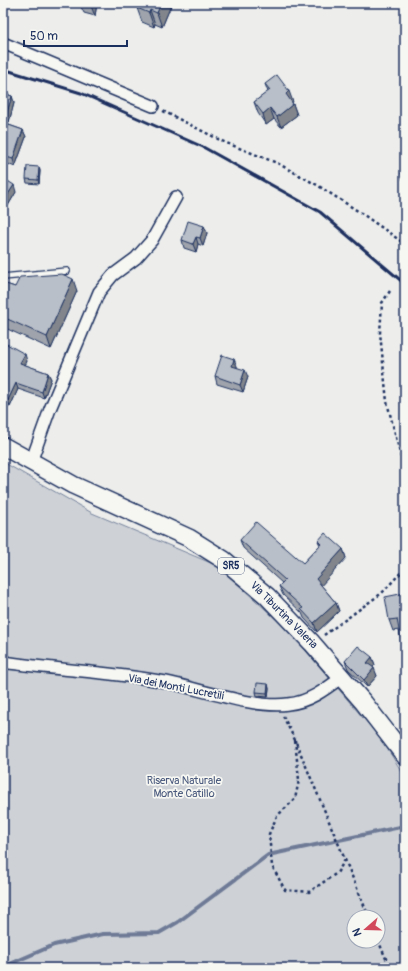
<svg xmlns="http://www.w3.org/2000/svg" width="408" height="971" font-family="Pangolin,sans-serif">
<rect width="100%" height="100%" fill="#edeeec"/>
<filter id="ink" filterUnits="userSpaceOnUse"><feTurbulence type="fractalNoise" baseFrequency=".025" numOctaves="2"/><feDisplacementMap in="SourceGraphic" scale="8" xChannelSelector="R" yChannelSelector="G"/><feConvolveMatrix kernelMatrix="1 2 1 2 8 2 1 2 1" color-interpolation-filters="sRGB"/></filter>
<g filter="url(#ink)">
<path fill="#ced2d7" stroke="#74809a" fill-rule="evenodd" d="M 3,462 L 92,513 L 218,566 L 289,631 L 382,740 L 405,777 L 405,968 L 3,968 ZM 354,917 L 378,917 L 378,941 L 354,941 Z"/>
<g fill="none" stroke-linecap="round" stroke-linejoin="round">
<path stroke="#6e7a96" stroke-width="4" d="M 3,967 L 54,945 L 103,934 L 159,933 L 178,922 L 268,855 L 405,826"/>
<defs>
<path id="lane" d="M 3,277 L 67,271"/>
<path id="street" d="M 3,43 L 153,106
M 31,462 L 50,409 L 99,292 L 113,275 L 136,258 L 152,240 L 176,197
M 3,662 C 57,670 112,672 166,682 C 200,689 255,709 288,704 C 309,702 326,689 342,677"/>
<path id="primary" d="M 3,446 L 73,485 L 189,538 L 224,560 L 267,596 L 312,643 L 364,703 L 405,756"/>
</defs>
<use href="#lane" stroke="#1b2f5e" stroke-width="8"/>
<use href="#street" stroke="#1b2f5e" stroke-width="14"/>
<use href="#primary" stroke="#1b2f5e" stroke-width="20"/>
<path stroke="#1b2f5e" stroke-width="2.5" stroke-dasharray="3 3" stroke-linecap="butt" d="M 163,111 L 224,142 L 277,163 L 317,185 L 361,213 L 405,244
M 390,291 L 382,303 L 380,333 L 387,402 L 405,473
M 324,635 L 382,593 L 405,568
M 283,716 L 295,740 L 369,917
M 295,740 L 299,780 L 295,799 L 277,816 L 269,834 L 272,866 L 285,890 L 309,892 L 337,873 L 345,860
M 378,940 L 390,968"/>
<use href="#lane" stroke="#f6f6f2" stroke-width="5.5"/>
<use href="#street" stroke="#f6f6f2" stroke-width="11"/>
<use href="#primary" stroke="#f6f6f2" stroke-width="17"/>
<path stroke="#1b2f5e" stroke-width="3" d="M 3,69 L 81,93 L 203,147 L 320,212 L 405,284"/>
</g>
<path fill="#9fa4ac" stroke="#1b2f5e" d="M 68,3 L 97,3 L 95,16 L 84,13 L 81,7 Z
M 172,3 L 162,27 L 155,24 L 154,27 L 142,22 L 137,8 Z
M 265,84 L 293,102 L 292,103 L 293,104 L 297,115 L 281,127 L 274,119 L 266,125 L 258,113 L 254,102 L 268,92 Z
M 3,93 L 12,96 L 14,103 L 9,122 L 3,121 Z
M 3,123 L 23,130 L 26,137 L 15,167 L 3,162 Z
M 39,167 L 40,171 L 39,184 L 27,183 L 26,179 Z
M 405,169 L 405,182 L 403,180 L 401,173 Z
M 3,178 L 16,192 L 6,209 L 3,207 Z
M 204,226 L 207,233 L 203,246 L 198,244 L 196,252 L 184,248 L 182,240 Z
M 3,283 L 15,287 L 77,291 L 51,349 L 3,327 Z
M 3,342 L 27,361 L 25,365 L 48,373 L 51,379 L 44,398 L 18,389 L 10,407 L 3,403 Z
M 237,366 L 237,367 L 248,377 L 243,392 L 217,384 L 215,376 Z
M 240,540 L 303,563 L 320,545 L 318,541 L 343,549 L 346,558 L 321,585 L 336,603 L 339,611 L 317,632 L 304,618 L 302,613 L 283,595 L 279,586 L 282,583 L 243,548 Z
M 405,593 L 405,660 L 399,630 L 393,631 L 389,620 Z
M 372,657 L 375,665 L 373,667 L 377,676 L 367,687 L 348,669 L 345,661 Z
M 269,688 L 268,697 L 257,696 L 256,692 Z"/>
<path fill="#82868c" stroke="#1b2f5e" d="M 92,3 L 97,3 L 95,16 L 91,6 Z
M 161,3 L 172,3 L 162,27 L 157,13 Z
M 150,10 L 155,24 L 154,27 L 149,13 Z
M 289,91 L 293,102 L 289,104 L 286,94 Z
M 12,96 L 14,103 L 9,122 L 6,115 Z
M 293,104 L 297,115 L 281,127 L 277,117 Z
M 270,108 L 274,119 L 266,125 L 263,114 Z
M 23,130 L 26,137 L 15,167 L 13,159 Z
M 39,167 L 40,171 L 39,184 L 38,180 Z
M 14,185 L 16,192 L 6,209 L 3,202 Z
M 204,226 L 207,233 L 203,246 L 200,238 Z
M 196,237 L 198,244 L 196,252 L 193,244 Z
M 73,279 L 77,291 L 51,349 L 47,337 Z
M 25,354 L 27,361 L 23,370 L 20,363 Z
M 234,359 L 237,366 L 235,373 L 232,366 Z
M 245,370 L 248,377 L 243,392 L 240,385 Z
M 48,373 L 51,379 L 44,398 L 42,392 Z
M 16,383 L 18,389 L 10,407 L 8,400 Z
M 343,549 L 346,558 L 319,588 L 316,579 Z
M 336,603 L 339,611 L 317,632 L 314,623 Z
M 372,657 L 375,665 L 370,670 L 367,663 Z
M 374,668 L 377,676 L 367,687 L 364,680 Z
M 268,684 L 269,688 L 268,697 L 267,693 Z"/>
<path fill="#b9bfc8" stroke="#1b2f5e" d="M 80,3 L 92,3 L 91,6 Z
M 139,3 L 161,3 L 157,13 L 150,10 L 149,13 L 137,8 Z
M 277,75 L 289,91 L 286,94 L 293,104 L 277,117 L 270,108 L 263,114 L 254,102 L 270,90 L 265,84 Z
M 3,93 L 12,96 L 6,115 L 3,114 Z
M 3,123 L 23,130 L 13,159 L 3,156 Z
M 27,166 L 39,167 L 38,180 L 26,179 Z
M 405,169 L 405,178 L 401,173 Z
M 3,178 L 14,185 L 3,202 Z
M 188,221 L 204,226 L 200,238 L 196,237 L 193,244 L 182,240 Z
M 62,274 L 73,279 L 47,337 L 3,317 L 3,283 L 15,287 L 20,277 Z
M 3,342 L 25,354 L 20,363 L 48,373 L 42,392 L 16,383 L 8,400 L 3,398 Z
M 222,355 L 234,359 L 232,366 L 245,370 L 240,385 L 215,376 Z
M 256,522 L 303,563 L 321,544 L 318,541 L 325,533 L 343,549 L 316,579 L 336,603 L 314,623 L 301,609 L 303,608 L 279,586 L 285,580 L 240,540 Z
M 405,593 L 405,657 L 404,657 L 397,619 L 389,620 L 385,597 Z
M 358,646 L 372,657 L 367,663 L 374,668 L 364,680 L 345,661 Z
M 257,683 L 268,684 L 267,693 L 256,692 Z"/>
</g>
<g text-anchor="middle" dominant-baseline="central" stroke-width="3.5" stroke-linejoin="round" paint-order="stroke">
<rect fill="#f6f6f2" stroke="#5d6b8a" stroke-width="1" x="218" y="558" width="26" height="16" rx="3"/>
<g font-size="10" font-weight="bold" fill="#1b2f5e">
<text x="231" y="566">SR5</text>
</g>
<g font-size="11" fill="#1b2f5e" stroke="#f6f6f2">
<text transform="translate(284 615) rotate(45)">Via Tiburtina Valeria</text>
<text transform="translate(176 687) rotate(11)">Via dei Monti Lucretili</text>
</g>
<g font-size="11" fill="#48587c" stroke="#f6f6f2">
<text x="184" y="780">Riserva Naturale<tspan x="184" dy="13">Monte Catillo</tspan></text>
</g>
</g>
<rect width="408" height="971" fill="none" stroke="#f6f6f2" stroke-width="16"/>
<rect x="8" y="8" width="392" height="955" fill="none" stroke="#1b2f5e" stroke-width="1.5" filter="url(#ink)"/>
<g transform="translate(366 929) rotate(250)"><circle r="19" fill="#f6f6f2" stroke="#9ea6b7"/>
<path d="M0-3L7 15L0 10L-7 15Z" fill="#d1495b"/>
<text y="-6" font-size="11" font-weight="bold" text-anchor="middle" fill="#1b2f5e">N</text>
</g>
<path d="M24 40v6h103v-6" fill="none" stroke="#1b2f5e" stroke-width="2"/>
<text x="30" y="40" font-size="12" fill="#1b2f5e" stroke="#f6f6f2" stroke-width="3" paint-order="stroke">50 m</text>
</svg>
